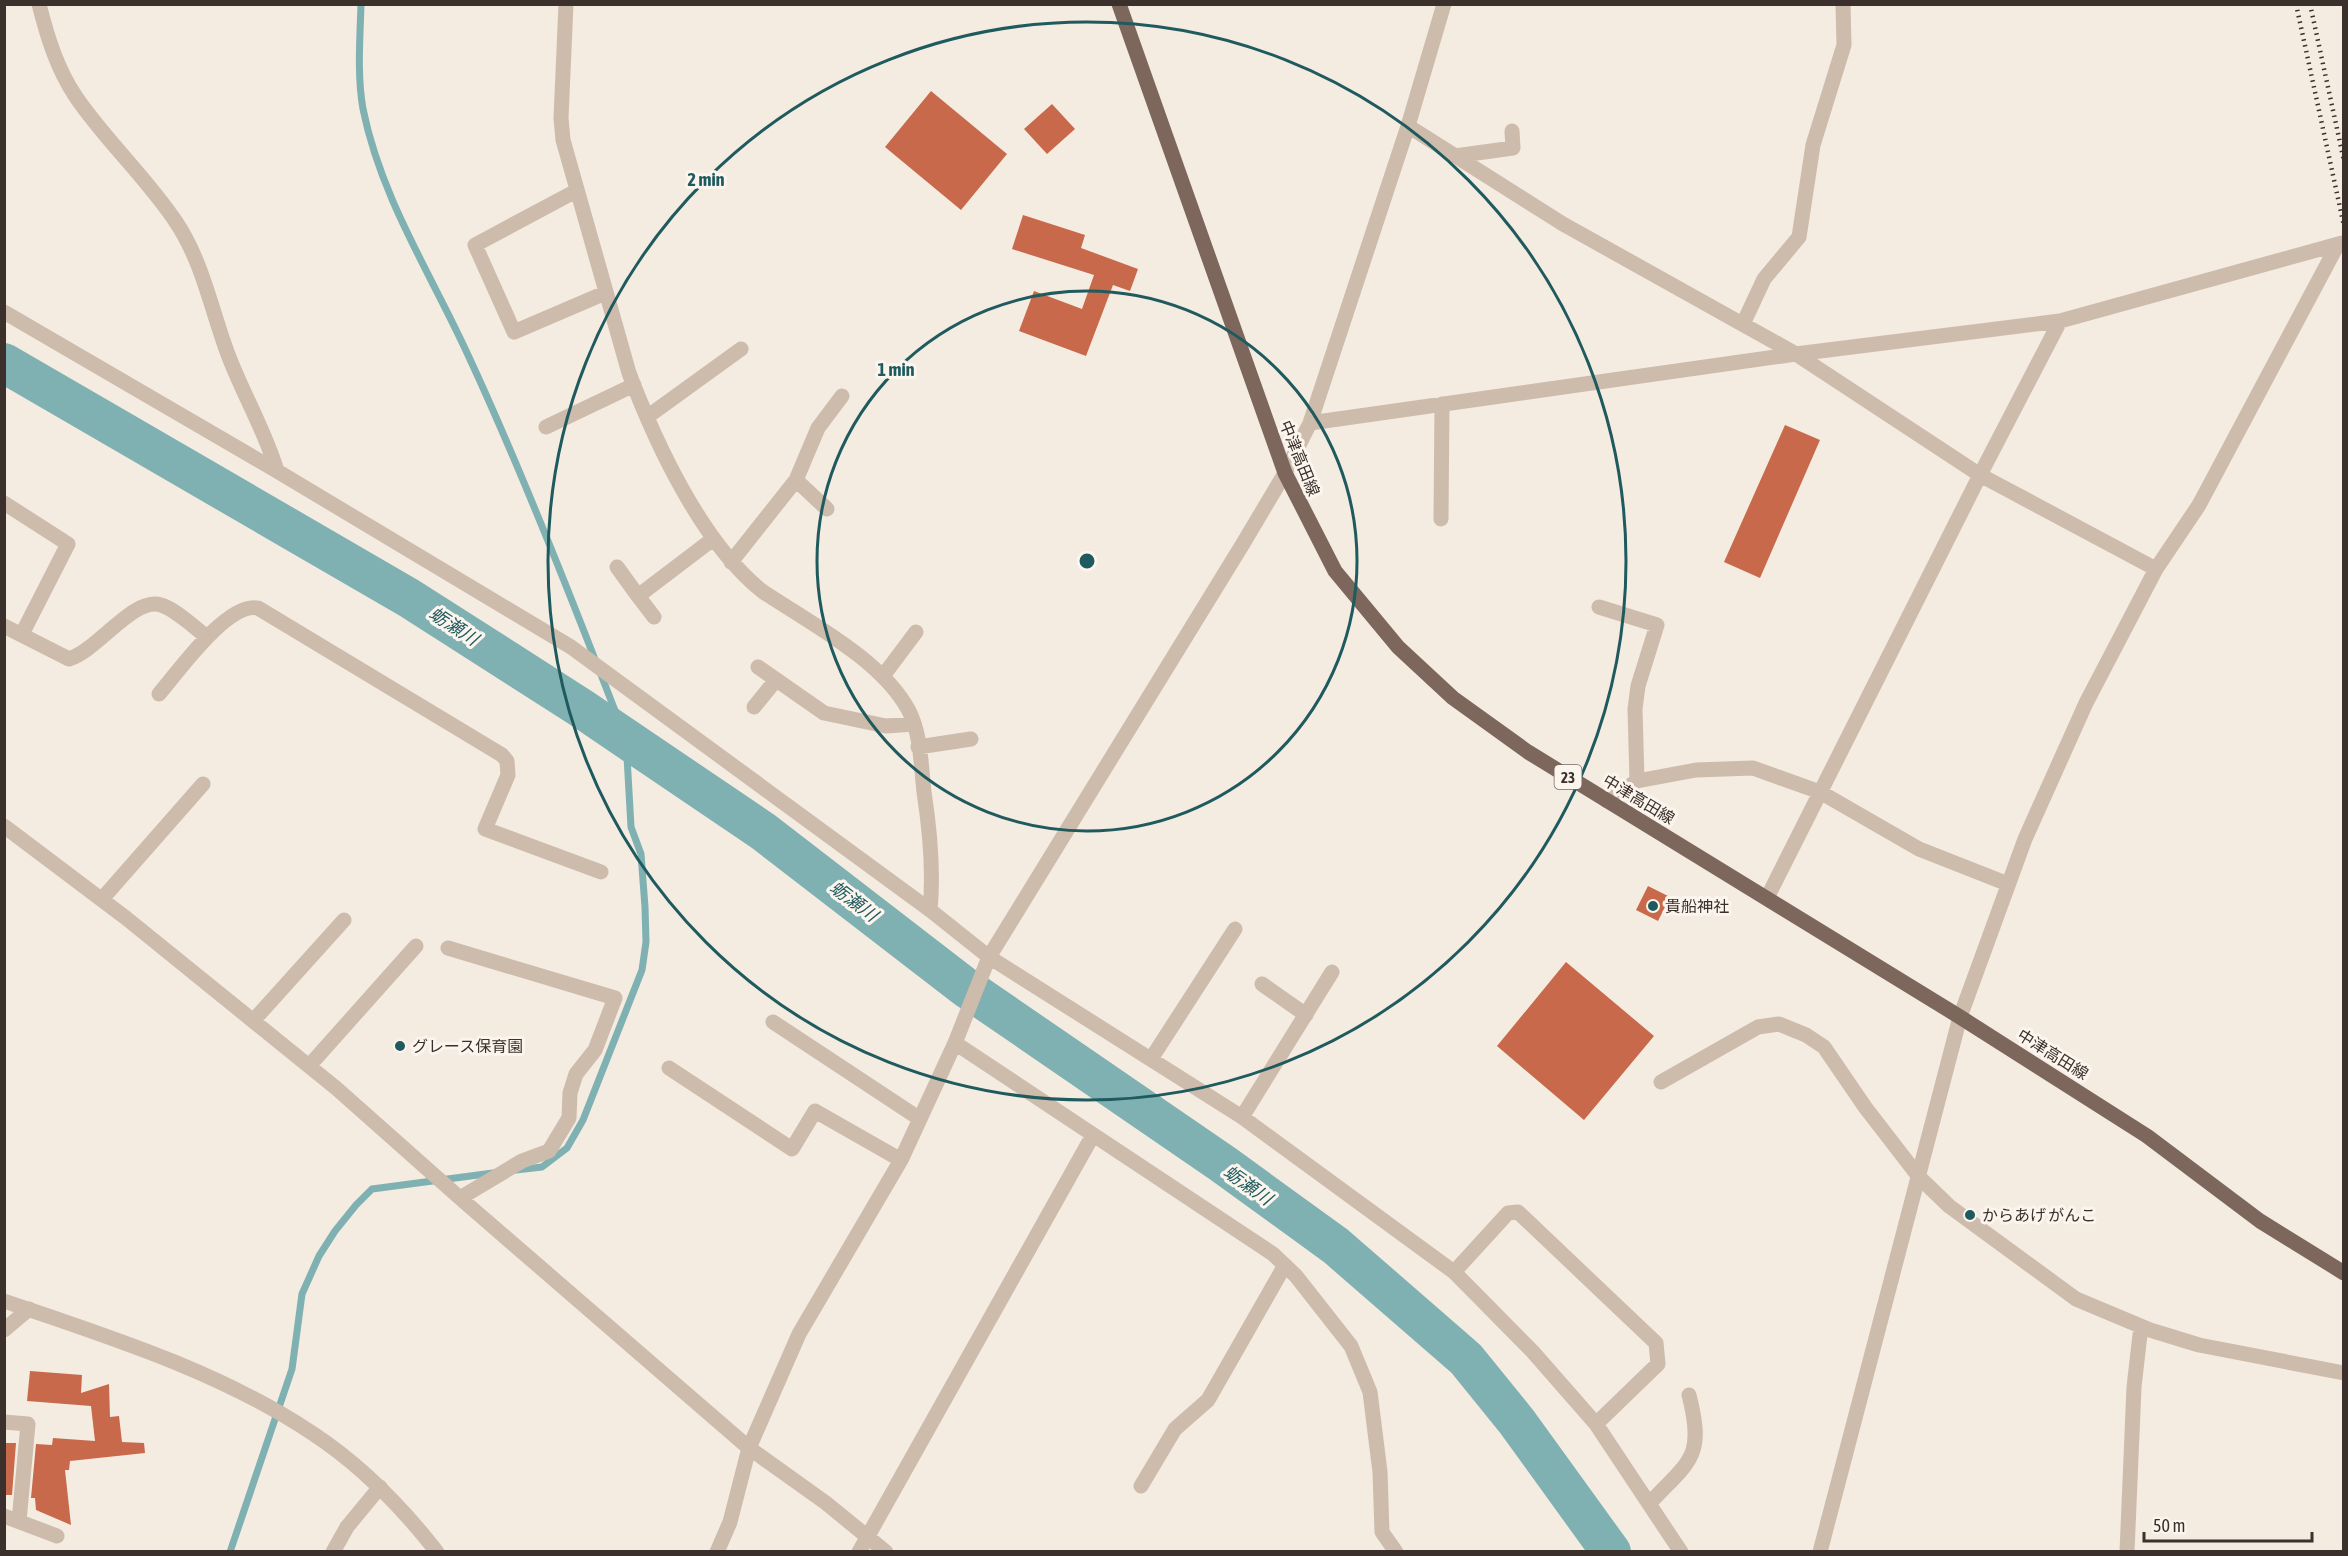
<svg xmlns="http://www.w3.org/2000/svg" width="2348" height="1556" font-family="'Asap Condensed','Noto Sans JP',sans-serif">
<rect width="100%" height="100%" fill="#f4ebe1"/>
<g fill="none" stroke-linecap="round" stroke-linejoin="round">
<path stroke="#7fb0b2" stroke-width="7" d="M 361,4 C 360,39 357,75 363,109 C 381,198 431,274 468,355 C 515,456 556,559 596,662
M 516,1170 L 542,1167 L 567,1148 L 583,1120 L 642,970 L 646,942 L 645,907 L 641,854 L 631,827 L 626,739 L 600,672
M 230,1552 L 292,1369 L 302,1294 L 319,1256 L 335,1231 L 356,1205 L 372,1189 L 493,1173
M 1602,1552 L 1602,1539"/>
<path stroke="#7fb0b2" stroke-width="40" d="M 4,363 L 409,598 L 581,708 L 764,832 L 965,987 L 1223,1164 L 1336,1246 L 1466,1359 L 1517,1422 L 1611,1552"/>
</g>
<path fill="#c8694b" d="M 931,91 L 1007,154 L 961,210 L 885,147 Z
M 1052,104 L 1075,129 L 1047,154 L 1024,129 Z
M 1023,215 L 1085,235 L 1081,248 L 1138,269 L 1130,291 L 1113,285 L 1086,356 L 1019,331 L 1034,291 L 1082,309 L 1094,275 L 1012,249 Z
M 1785,425 L 1820,440 L 1760,578 L 1724,562 Z
M 1648,886 L 1670,897 L 1658,921 L 1636,910 Z
M 1566,962 L 1654,1036 L 1584,1120 L 1497,1046 Z
M 30,1371 L 82,1375 L 81,1393 L 109,1384 L 110,1417 L 119,1416 L 122,1442 L 144,1443 L 145,1453 L 70,1461 L 69,1470 L 65,1470 L 71,1525 L 36,1510 L 35,1498 L 31,1498 L 36,1444 L 52,1445 L 53,1438 L 95,1441 L 91,1406 L 27,1401 Z
M 4,1443 L 16,1443 L 12,1495 L 4,1495 Z"/>
<g fill="none" stroke-linecap="round" stroke-linejoin="round">
<path stroke="#cdbbac" stroke-width="15" d="M 39,4 C 47,36 57,69 76,97 C 106,141 146,177 176,222 C 203,262 212,313 229,357 C 244,396 265,431 277,471
M 566,4 L 561,118 L 563,140 L 629,373 C 656,444 702,543 762,591 C 810,623 882,660 909,711 C 921,734 921,766 924,792 C 930,831 934,870 930,910
M 1408,126 L 1563,224 L 1796,354 L 1980,475 L 2156,569
M 1455,156 L 1513,148 L 1512,131
M 576,191 L 475,245 L 514,332 L 605,293
M 4,312 L 277,471 L 571,647 L 930,910 L 989,957 L 1242,1117 L 1454,1272 L 1533,1352 L 1596,1424 L 1681,1552
M 1743,324 L 1764,279 L 1799,237 L 1813,145 L 1844,45 L 1843,4
M 647,417 L 741,349
M 1310,423 L 1796,354 L 2060,321 L 2342,243
M 546,427 L 634,385
M 796,480 L 818,428 L 842,396
M 4,503 L 68,544 L 22,634
M 1441,519 L 1442,404
M 731,562 L 796,480 L 827,509
M 617,567 L 638,596
M 1599,607 L 1657,625 L 1638,686 L 1635,709 L 1637,781 L 1607,801
M 654,617 L 638,596 L 713,539
M 4,626 L 69,659 C 98,650 134,596 161,605 C 175,609 195,628 207,637
M 758,667 L 824,713 L 886,726 L 914,724
M 883,676 L 916,632
M 159,694 C 178,672 227,602 258,608 L 502,755 L 507,761 L 508,775 L 485,829 L 601,872
M 754,707 L 776,680
M 918,747 L 971,739
M 1637,781 L 1696,770 L 1753,768 L 1820,792 L 1919,849 L 2008,884
M 4,826 L 126,918 L 336,1088 L 460,1198 L 749,1448 L 826,1503 L 886,1552
M 1767,898 L 1980,475 L 2060,321
M 102,899 L 203,784
M 448,948 L 615,998 L 595,1050 L 576,1074 L 570,1093 L 569,1118 L 549,1151 L 522,1161 L 460,1198
M 1262,984 L 1306,1015
M 253,1021 L 344,920
M 773,1022 L 920,1119
M 955,1043 L 1273,1254 L 1296,1276 L 1351,1346 L 1370,1392 L 1380,1472 L 1382,1532 L 1396,1552
M 1151,1059 L 1235,929
M 309,1066 L 416,946
M 669,1068 L 792,1149 L 815,1111 L 901,1160
M 1661,1082 L 1758,1027 L 1779,1024 L 1806,1035 L 1824,1047 L 1865,1107 L 1919,1177 L 1949,1206 L 2076,1299 L 2150,1330 L 2199,1345 L 2344,1373
M 1242,1117 L 1332,972
M 1454,1272 L 1508,1213 L 1518,1212 L 1656,1343 L 1658,1364 L 1596,1424
M 4,1330 L 29,1309
M 4,1422 L 28,1424 L 19,1521
M 1141,1486 L 1175,1429 L 1208,1400 L 1285,1265
M 1649,1504 C 1690,1460 1705,1458 1689,1395
M 4,1516 L 57,1536
M 333,1552 L 347,1527 L 380,1487
M 717,1552 L 730,1522 L 749,1448 L 799,1334 L 901,1160 L 955,1043 L 989,957 L 1244,542 L 1285,473 L 1310,423 L 1408,126 L 1444,4
M 859,1552 L 1093,1135
M 1820,1552 L 1960,1017 L 2025,839 L 2086,703 L 2156,569 L 2199,505 L 2338,244
M 2127,1552 L 2134,1387 L 2141,1326"/>
<path stroke="#cdbbac" stroke-width="15" d="M 4,1301 C 109,1337 219,1371 312,1433 C 361,1465 401,1506 437,1552"/>
<path stroke="#7d675c" stroke-width="15" d="M 1119,4 L 1285,473 L 1335,571 L 1398,647 L 1453,698 L 1528,752 L 1960,1017 L 2147,1136 L 2260,1221 L 2344,1273"/>
<path stroke="#3b302b" stroke-width="4.5" stroke-dasharray="1.5 4.5" stroke-linecap="butt" d="M 2296,4 L 2344,226
M 2310,4 L 2344,161"/>
</g>
<g fill="none" stroke="#1f5a5e" stroke-width="3">
<circle cx="1087" cy="561" r="270"/>
<circle cx="1087" cy="561" r="539"/>
</g>
<g fill="#1f5a5e" stroke="#fbf5ee" stroke-width="2">
<circle cx="1653" cy="906" r="6"/>
<circle cx="400" cy="1046" r="6"/>
<circle cx="1970" cy="1215" r="6"/>
</g>
<g text-anchor="middle" dominant-baseline="central" stroke-width="6" stroke-linejoin="round" paint-order="stroke">
<rect fill="#fbf5ee" stroke="#756b66" stroke-width="1.5" x="1554.5" y="765" width="27" height="24" rx="4.5"/>
<g font-size="15" font-weight="bold" fill="#3b302b">
<text x="1568" y="777">23</text>
</g>
<g font-size="16" fill="#3b302b" stroke="#fbf5ee">
<text transform="translate(1300 458) rotate(68)">中津高田線</text>
<text transform="translate(1639 799) rotate(31)">中津高田線</text>
<text transform="translate(2053 1054) rotate(32)">中津高田線</text>
</g>
<g font-size="16" fill="#3b302b" stroke="#fbf5ee" text-anchor="start">
<text x="1665" y="906">貴船神社</text>
<text x="412" y="1046">グレース保育園</text>
<text x="1982" y="1215">からあげ がんこ</text>
</g>
<g font-size="18" font-style="italic" fill="#1f5a5e" stroke="#fbf5ee">
<text transform="translate(454 626) rotate(33)">蛎瀬川</text>
<text transform="translate(854 901) rotate(37)">蛎瀬川</text>
<text transform="translate(1248 1185) rotate(35)">蛎瀬川</text>
</g>
</g>
<circle cx="1087" cy="561" r="9" fill="#1f5a5e" stroke="#fbf5ee" stroke-width="3"/>
<g font-size="18" text-anchor="middle" font-weight="bold" fill="#1f5a5e" stroke="#fbf5ee" stroke-width="6" stroke-linejoin="round" paint-order="stroke">
<text x="706" y="186">2 min</text>
<text x="896" y="376">1 min</text>
</g>
<rect width="2348" height="1556" fill="none" stroke="#3b302b" stroke-width="12"/>
<path d="M2144 1532v9h168v-9" fill="none" stroke="#3b302b" stroke-width="3"/>
<text x="2153" y="1532" font-size="18" fill="#3b302b" stroke="#fbf5ee" stroke-width="4.5" paint-order="stroke">50 m</text>
</svg>
